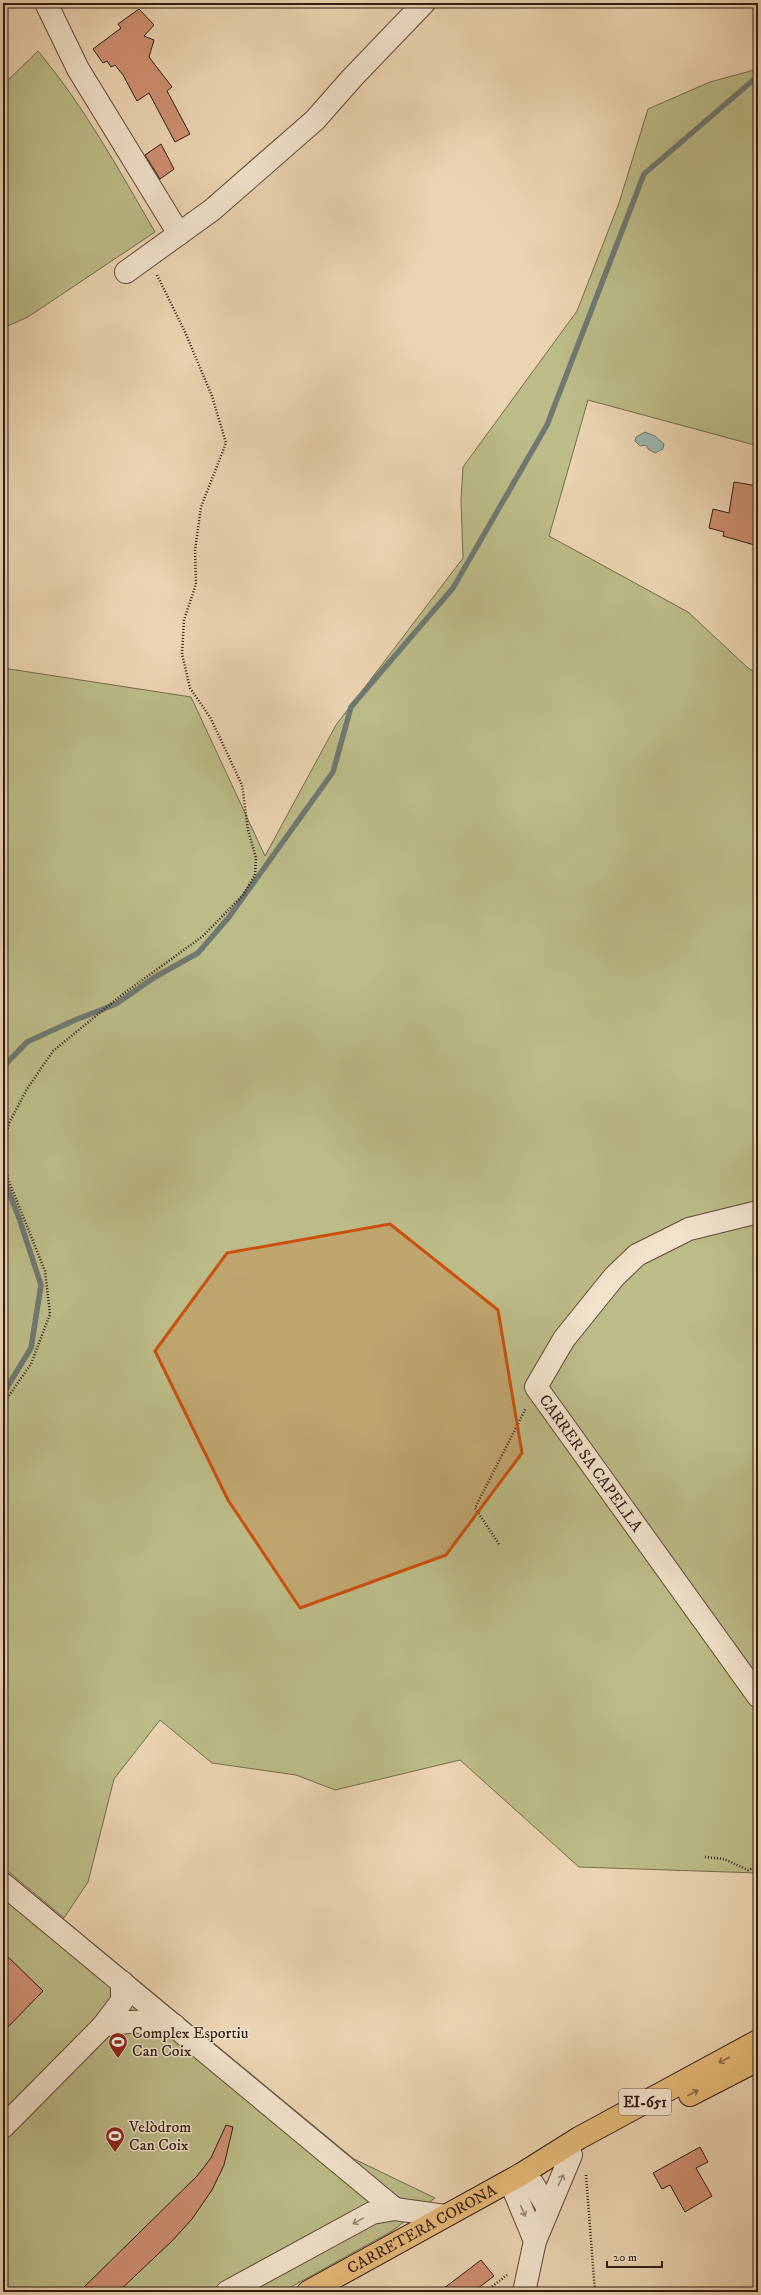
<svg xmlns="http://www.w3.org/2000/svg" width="761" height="2295" font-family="'IM FELL DW Pica',serif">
<rect width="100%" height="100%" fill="#ebd4b1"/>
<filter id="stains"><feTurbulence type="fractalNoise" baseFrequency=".005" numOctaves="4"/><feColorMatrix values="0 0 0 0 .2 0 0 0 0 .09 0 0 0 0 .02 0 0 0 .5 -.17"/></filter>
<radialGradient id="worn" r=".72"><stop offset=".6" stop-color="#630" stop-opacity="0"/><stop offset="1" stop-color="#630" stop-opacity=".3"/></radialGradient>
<path fill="#bcbc88" stroke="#766c4e" d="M 38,51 C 84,106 119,170 155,232 L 28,317 L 3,328 L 3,85 Z
M 758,69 L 758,446 L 588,400 L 549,536 L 688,612 L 748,668 L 758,674 L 758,1873 L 579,1867 L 460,1760 L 335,1790 L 296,1775 L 212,1763 L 160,1720 L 114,1779 L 88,1882 L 64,1918 L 3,1867 L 3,668 L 191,697 L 265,856 L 336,725 L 463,558 L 461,500 L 463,467 L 577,311 L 619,203 L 648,109 L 710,82 Z
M 3,1869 L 354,2159 L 435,2198 L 392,2231 L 282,2292 L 3,2292 Z"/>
<path fill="#99b7b1" stroke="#6f7972" d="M 645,432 L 655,436 L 664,444 L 663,449 L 655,453 L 648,449 L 646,445 L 640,446 L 635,441 L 636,437 Z"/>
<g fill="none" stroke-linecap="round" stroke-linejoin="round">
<path stroke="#6f7972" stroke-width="5.5" d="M 3,1067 L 27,1042 L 75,1020 L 116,1004 L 155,977 L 198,953 L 229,917 L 333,772 L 351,707 L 453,588 L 547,425 L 644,174 L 758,76
M 3,1177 L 19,1218 L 41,1285 L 31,1348 L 3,1394"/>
</g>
<path fill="#cf8f71" stroke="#311c13" d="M 139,9 L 154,25 L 144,36 L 154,40 L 149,57 L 172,87 L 167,91 L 190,134 L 175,142 L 149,93 L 137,101 L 123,75 L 115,65 L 111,67 L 107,61 L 103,63 L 93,49 L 121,28 L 118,24 Z
M 161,144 L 174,169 L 160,179 L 145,155 Z
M 734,482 L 758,486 L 758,546 L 723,536 L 724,532 L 709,528 L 713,509 L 729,513 Z
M 3,1952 L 43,1991 L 3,2032 Z
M 226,2125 L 233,2127 L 224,2165 L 212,2190 L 192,2219 L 173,2240 L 118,2292 L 79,2292 L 197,2176 L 211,2158 Z
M 700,2147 L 708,2162 L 696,2168 L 712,2196 L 685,2212 L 670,2185 L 662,2189 L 653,2173 Z
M 481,2260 L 494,2276 L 473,2292 L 439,2292 Z"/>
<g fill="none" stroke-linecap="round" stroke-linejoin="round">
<defs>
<g id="minor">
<path d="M 46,3 L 78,69 L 179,234"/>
<path d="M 126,272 L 212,210 L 315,120 L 352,78 L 424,3"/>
<path id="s1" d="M 758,1212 L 689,1229 L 637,1255 L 614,1277 L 564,1339 L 536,1387 L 758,1696"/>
<path d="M 3,1884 L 395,2209"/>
<path d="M 103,2026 L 122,2001 L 122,1982"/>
<path d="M 3,2127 L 103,2026 C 128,2020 149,2021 174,2025"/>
<path d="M 520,2175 L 533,2184 L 548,2208"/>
<path d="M 510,2181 L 535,2241"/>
<path d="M 227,2292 L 372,2213 L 395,2209 L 445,2216"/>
<path d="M 524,2292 L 535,2241 L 571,2155"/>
</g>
<g id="major">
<path d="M 690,2095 L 758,2060"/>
<path id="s2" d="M 308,2292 L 520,2175 L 579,2138 L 758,2041"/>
</g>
</defs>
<use href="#minor" stroke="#604a3a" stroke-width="24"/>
<use href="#major" stroke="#311c13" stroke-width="24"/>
<path stroke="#311c13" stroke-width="2.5" stroke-dasharray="1 2" stroke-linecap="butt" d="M 3,1146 L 9,1123 L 27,1089 L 53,1051 L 119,997 L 203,936 L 243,895 L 255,875 L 256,858 L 248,830 L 242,785 L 210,717 L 190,688 L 182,654 L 184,620 L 196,584 L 195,550 L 201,507 L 226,443 L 212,396 L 185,332 L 157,275
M 3,1152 L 8,1179 L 45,1271 L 50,1314 L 31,1364 L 3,1404
M 499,1544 L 475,1508 L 526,1408
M 705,1857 L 724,1859 L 748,1870 L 758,1866
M 586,2175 L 595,2292
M 485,2292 L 507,2275"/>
<use href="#minor" stroke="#f2e3cc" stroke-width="22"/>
<use href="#major" stroke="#e6ba78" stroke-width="22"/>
</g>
<defs><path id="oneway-shaft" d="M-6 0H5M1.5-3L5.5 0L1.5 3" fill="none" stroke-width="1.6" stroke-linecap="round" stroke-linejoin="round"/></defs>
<g stroke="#8c6b46">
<use href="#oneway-shaft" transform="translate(724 2060) rotate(152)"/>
<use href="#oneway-shaft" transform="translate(693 2093) rotate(-27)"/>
</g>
<g stroke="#9b8979">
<use href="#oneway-shaft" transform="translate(561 2180) rotate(-64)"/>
<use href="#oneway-shaft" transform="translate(523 2211) rotate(67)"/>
<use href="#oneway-shaft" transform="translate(358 2221) rotate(151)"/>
</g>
<path fill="#cd500d" fill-opacity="0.2" stroke="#cd500d" stroke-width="3" stroke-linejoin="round" d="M 390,1224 L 498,1310 L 522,1453 L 446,1555 L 300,1608 L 228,1500 L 155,1351 L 227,1253 Z"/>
<defs>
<symbol id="stadium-pin" viewBox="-11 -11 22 30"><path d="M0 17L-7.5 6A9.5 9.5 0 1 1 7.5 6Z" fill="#8f2418" stroke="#f2e3cc"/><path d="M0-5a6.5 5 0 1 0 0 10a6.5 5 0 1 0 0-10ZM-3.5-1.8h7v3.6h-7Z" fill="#fff"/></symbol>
</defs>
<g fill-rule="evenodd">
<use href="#stadium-pin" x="107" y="2031" width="22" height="30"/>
<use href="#stadium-pin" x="104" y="2125" width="22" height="30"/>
</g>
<g text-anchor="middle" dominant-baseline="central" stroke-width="3" stroke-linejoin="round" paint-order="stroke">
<rect fill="#f2e3cc" stroke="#6b584a" stroke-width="1" x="619" y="2089" width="52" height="26" rx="3"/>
<g font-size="15" font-weight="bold" fill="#311c13">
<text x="645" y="2102">EI-651</text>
</g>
<g font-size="16" fill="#311c13" stroke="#f2e3cc">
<text stroke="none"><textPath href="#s1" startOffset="390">CARRER SA CAPELLA</textPath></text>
<text stroke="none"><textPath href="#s2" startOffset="130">CARRETERA CORONA</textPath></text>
</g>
<g font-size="16" fill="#311c13" stroke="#f2e3cc" text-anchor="start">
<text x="132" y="2033">Complex Esportiu<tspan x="132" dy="18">Can Coix</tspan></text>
<text x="129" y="2127">Velòdrom<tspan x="129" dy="18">Can Coix</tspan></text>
</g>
</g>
<rect width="761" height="2295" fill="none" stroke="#ebd4b1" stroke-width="16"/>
<rect x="4" y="4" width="753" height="2287" fill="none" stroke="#311c13" stroke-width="2"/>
<rect x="8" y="8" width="745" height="2279" fill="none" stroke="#311c13"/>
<path d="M607 2261v6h55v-6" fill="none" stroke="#311c13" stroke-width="2"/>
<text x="613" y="2261" font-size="12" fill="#311c13" stroke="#f2e3cc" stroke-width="3" paint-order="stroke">20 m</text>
<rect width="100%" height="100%" filter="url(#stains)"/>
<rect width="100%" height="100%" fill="url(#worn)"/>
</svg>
